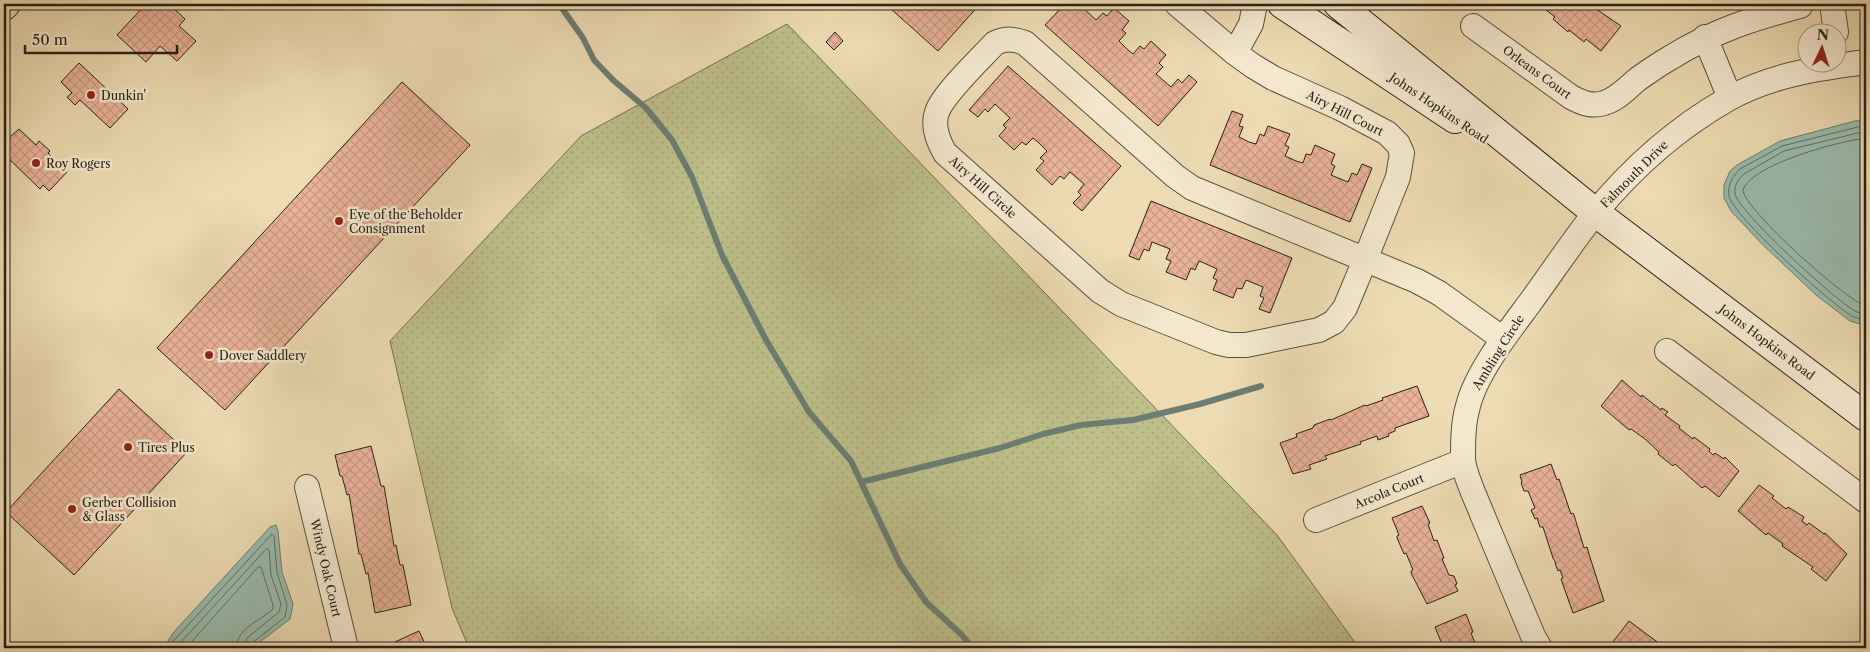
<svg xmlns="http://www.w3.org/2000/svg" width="1870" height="652" font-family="'Libre Caslon Text',serif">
<defs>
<pattern id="grass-dots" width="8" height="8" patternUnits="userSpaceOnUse" patternTransform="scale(1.25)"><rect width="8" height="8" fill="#bdbe89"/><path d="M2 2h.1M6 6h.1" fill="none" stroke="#a2a376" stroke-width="1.8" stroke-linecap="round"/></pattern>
<pattern id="building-cross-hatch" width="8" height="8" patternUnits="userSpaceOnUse" patternTransform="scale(1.25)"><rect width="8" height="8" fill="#e9b299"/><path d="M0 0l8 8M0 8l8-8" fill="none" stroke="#c89983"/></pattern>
</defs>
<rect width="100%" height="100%" fill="#eddbb3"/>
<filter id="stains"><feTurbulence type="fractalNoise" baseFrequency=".004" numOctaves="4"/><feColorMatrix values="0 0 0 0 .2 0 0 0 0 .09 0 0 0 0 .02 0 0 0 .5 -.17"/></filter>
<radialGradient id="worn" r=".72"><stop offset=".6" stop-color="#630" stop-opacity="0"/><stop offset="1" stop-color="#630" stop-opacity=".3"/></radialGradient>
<path fill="url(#grass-dots)" stroke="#736f50" d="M 787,24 L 1277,535 L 1359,648 L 469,648 L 452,608 L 390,341 L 581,136 Z"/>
<path fill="#99bbac" stroke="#6c7d71" d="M 1866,120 L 1866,326 L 1850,321 L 1816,295 L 1762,244 L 1731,211 L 1724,198 L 1724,185 L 1730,171 L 1737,165 L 1780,141 L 1855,121 Z
M 276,525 L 278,531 L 282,572 L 293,604 L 290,619 L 252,648 L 166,648 L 168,641 L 173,633 L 270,527 Z"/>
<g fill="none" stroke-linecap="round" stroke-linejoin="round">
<path stroke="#616e62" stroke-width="1" d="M 1866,125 L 1782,146 L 1740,169 C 1733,176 1727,185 1729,196 C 1733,216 1831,304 1852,316 C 1856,318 1862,319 1866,321
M 1866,131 L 1784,151 L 1744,174 C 1738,179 1734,186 1735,194 C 1739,212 1836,301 1855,311 C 1858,313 1863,313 1866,314
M 1866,138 C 1840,141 1752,164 1743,190 C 1744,209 1846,301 1866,306
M 171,648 L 172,643 L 177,637 L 272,534 L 274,536 L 277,572 L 287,605 L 285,617 L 252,643 L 250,648
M 178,648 L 182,641 L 267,548 L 269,550 L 271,575 L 281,604 L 279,612 L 247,638 L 244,648
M 186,648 L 258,567 L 261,567 L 273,605 L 273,609 C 260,621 237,628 236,648"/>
<path stroke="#6c7d71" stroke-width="6" d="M 559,4 L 583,38 L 594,60 L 613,80 L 646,108 L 672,140 L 692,177 L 722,255 L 766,340 L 809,412 L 851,461 L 900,564 L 926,602 L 962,635 L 972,648
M 861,482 L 1000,448 L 1043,434 L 1081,425 L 1133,420 L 1200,404 L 1261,386"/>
</g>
<path fill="url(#building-cross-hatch)" stroke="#292018" d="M 146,4 L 169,4 L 185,19 L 179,26 L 196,41 L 177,61 L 160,46 L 146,62 L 117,35 Z
M 896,4 L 980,4 L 938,51 L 891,9 Z
M 1065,4 L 1085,4 L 1082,7 L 1096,20 L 1103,13 L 1107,16 L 1114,8 L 1129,21 L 1122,30 L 1126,33 L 1119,41 L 1127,49 L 1133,54 L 1140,46 L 1144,49 L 1151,41 L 1166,55 L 1159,63 L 1163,67 L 1156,74 L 1171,87 L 1178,79 L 1182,83 L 1189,75 L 1197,82 L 1158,126 L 1045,25 Z
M 1532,4 L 1584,4 L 1588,6 L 1589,4 L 1621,26 L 1601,51 L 1586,39 L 1584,42 L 1569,30 L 1568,32 L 1553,19 L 1555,17 L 1541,6 L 1539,10 Z
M 835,32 L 843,41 L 834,50 L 826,42 Z
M 79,63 L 128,109 L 110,128 L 80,100 L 75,105 L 67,97 L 72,93 L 61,82 Z
M 1008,66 L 1121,166 L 1082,211 L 1073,203 L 1081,195 L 1078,192 L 1084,184 L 1070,172 L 1064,179 L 1060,176 L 1052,185 L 1036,170 L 1044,161 L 1040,158 L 1047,151 L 1038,142 L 1033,138 L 1026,145 L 1022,142 L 1014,150 L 999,136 L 1006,128 L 1003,125 L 1010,118 L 995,104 L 988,112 L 985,109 L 978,117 L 969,110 Z
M 402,82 L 470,145 L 225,410 L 157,348 Z
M 1232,111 L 1243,115 L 1239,126 L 1243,127 L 1239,137 L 1249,142 L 1256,144 L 1260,134 L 1264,136 L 1268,126 L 1290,134 L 1285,145 L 1289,147 L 1285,156 L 1296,161 L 1303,163 L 1306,154 L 1311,155 L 1315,145 L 1335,154 L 1331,164 L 1335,166 L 1331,175 L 1343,180 L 1348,182 L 1352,173 L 1357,175 L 1362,164 L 1372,168 L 1350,222 L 1210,165 Z
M 19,129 L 36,145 L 39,141 L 50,151 L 48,153 L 67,172 L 49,191 L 43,185 L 40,189 L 4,154 L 4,142 Z
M 1151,201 L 1292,258 L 1270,313 L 1259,309 L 1264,298 L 1260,296 L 1263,287 L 1246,280 L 1242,289 L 1237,288 L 1233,298 L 1213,290 L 1217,280 L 1213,278 L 1217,269 L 1204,263 L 1199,261 L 1195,270 L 1191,268 L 1186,280 L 1166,272 L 1171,261 L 1166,259 L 1170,249 L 1152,242 L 1149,251 L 1144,249 L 1139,260 L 1129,256 Z
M 1622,380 L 1641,397 L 1642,395 L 1661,410 L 1662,408 L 1668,412 L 1665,415 L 1680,426 L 1679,428 L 1693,439 L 1694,437 L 1710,449 L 1709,451 L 1713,455 L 1715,453 L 1724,459 L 1725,457 L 1739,471 L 1719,497 L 1705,486 L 1702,488 L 1675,464 L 1673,466 L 1658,454 L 1659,452 L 1645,439 L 1631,429 L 1629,430 L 1601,406 Z
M 1417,386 L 1429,416 L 1395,428 L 1395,431 L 1388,434 L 1389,436 L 1378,440 L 1377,436 L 1360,442 L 1361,444 L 1325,456 L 1327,459 L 1309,465 L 1311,469 L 1293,474 L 1280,443 L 1297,437 L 1296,434 L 1313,428 L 1314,425 L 1330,419 L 1331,420 L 1365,405 L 1366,406 L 1383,400 L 1382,398 Z
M 119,389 L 187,452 L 74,575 L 6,512 Z
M 371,446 L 381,486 L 384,486 L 394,546 L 396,545 L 400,565 L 403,565 L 411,605 L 375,613 L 368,573 L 366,574 L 361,554 L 359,554 L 349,494 L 347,495 L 342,476 L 340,476 L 335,455 Z
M 1551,464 L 1557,480 L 1559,479 L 1571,514 L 1573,513 L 1574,515 L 1584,548 L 1587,547 L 1588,551 L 1604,601 L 1573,613 L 1561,579 L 1563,578 L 1560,570 L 1558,571 L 1555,563 L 1556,563 L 1553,558 L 1543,527 L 1540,527 L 1537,518 L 1535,519 L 1531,510 L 1535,508 L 1528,491 L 1524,491 L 1521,483 L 1522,482 L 1520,475 Z
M 1759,485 L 1774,496 L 1772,498 L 1786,509 L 1788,507 L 1804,517 L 1802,521 L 1807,525 L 1809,523 L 1824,534 L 1825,533 L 1847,554 L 1826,581 L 1811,569 L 1813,567 L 1782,546 L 1783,544 L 1768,533 L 1766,535 L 1738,511 Z
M 1422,506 L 1430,523 L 1428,524 L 1429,527 L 1434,541 L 1437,540 L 1444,558 L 1442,559 L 1449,575 L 1454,576 L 1457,584 L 1455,585 L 1458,591 L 1427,604 L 1411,573 L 1411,571 L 1413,570 L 1406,553 L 1404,554 L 1397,538 L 1397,536 L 1399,535 L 1392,518 Z
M 1466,614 L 1473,632 L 1471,633 L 1477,648 L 1442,648 L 1440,645 L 1442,644 L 1435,627 Z
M 1629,621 L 1660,644 L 1658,647 L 1660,648 L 1611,648 L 1609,647 Z
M 1866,630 L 1866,648 L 1855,648 L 1866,633 L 1865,632 Z
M 419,631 L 427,648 L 387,648 L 386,646 Z"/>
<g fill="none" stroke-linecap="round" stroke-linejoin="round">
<defs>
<path id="street" d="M 1177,4 L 1235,53 L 1253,66 L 1273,78 L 1340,108 L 1387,133 L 1398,144 L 1402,153 L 1398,177 L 1365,260 L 1345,308 L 1334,322 L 1319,330 L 1246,345 L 1229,345 L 1216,342 L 1121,304 L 1100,291 L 945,153 C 938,141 932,126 937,112 C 943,94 981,58 995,43 C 1007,38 1014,39 1025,43 L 1175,176 L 1192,188 L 1417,281 L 1439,293 L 1503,339
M 1832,4 L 1836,32
M 1473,26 L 1571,97 C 1582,103 1592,107 1604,103 C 1618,99 1627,88 1638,79 C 1648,72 1659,64 1670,58 C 1713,31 1752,19 1800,6
M 1705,37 L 1730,98
M 1235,53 L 1251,24 L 1255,4
M 1667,351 L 1866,501
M 307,487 L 346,648
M 1316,520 L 1463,461
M 1540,648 L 1533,636 C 1516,596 1499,555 1482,514 C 1477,501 1463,472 1463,458 C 1463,441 1463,423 1468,406 C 1476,373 1509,331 1529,304 C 1551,274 1572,242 1595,213 C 1632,168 1677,128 1728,99 C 1771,75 1818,68 1866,62"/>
<path id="secondary" d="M 1282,4 L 1455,119
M 1338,4 L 1596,213 L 1866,417"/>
<path id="highway" d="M 4,6 L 6,4"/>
</defs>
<use href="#street" stroke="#5a4f3f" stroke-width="26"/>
<use href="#secondary" stroke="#292018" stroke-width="30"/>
<use href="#highway" stroke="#292018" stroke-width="30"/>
<use href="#street" stroke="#f3e8ce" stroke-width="24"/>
<use href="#secondary" stroke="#f3e8ce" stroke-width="28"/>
<use href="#highway" stroke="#eddbb3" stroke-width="28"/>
</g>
<g fill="#8f2418" stroke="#f3e8ce" stroke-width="2">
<circle cx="91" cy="95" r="5"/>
<circle cx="36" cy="163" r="5"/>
<circle cx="339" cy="221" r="5"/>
<circle cx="209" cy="355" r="5"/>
<circle cx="128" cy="447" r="5"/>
<circle cx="72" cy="509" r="5"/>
</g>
<g text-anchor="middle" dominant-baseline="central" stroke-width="5" stroke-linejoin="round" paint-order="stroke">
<g font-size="12" fill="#292018" stroke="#f3e8ce">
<text transform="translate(1537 72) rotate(36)">Orleans Court</text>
<text transform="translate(1439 108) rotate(34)">Johns Hopkins Road</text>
<text transform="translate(1345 113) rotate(27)">Airy Hill Court</text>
<text transform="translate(1634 174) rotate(-45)">Falmouth Drive</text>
<text transform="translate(983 187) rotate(42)">Airy Hill Circle</text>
<text transform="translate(1767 342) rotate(37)">Johns Hopkins Road</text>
<text transform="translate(1498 352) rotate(-58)">Ambling Circle</text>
<text transform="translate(1389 491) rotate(-22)">Arcola Court</text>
<text transform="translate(326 568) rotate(77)">Windy Oak Court</text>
</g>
<g font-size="12" fill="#292018" stroke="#f3e8ce" text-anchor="start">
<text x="101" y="95">Dunkin'</text>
<text x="46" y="163">Roy Rogers</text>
<text x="349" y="214">Eye of the Beholder<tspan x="349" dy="14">Consignment</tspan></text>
<text x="219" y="355">Dover Saddlery</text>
<text x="138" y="447">Tires Plus</text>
<text x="82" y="502">Gerber Collision<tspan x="82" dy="14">&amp; Glass</tspan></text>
</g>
</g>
<rect width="1870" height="652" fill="none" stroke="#eddbb3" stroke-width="20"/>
<rect x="5" y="5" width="1860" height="642" fill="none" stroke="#292018" stroke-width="2.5"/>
<rect x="10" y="10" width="1850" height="632" fill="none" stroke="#292018"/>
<g transform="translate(1822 48) rotate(4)"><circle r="24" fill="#f3e8ce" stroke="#a29885"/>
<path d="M0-4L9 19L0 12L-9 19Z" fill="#8f2418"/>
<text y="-8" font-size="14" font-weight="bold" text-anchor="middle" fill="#292018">N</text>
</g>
<path d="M25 45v8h152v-8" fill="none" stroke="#292018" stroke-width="2.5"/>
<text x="32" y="45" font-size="15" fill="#292018" stroke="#f3e8ce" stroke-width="4" paint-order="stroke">50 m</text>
<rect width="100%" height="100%" filter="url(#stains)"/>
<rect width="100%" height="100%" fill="url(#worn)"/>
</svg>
